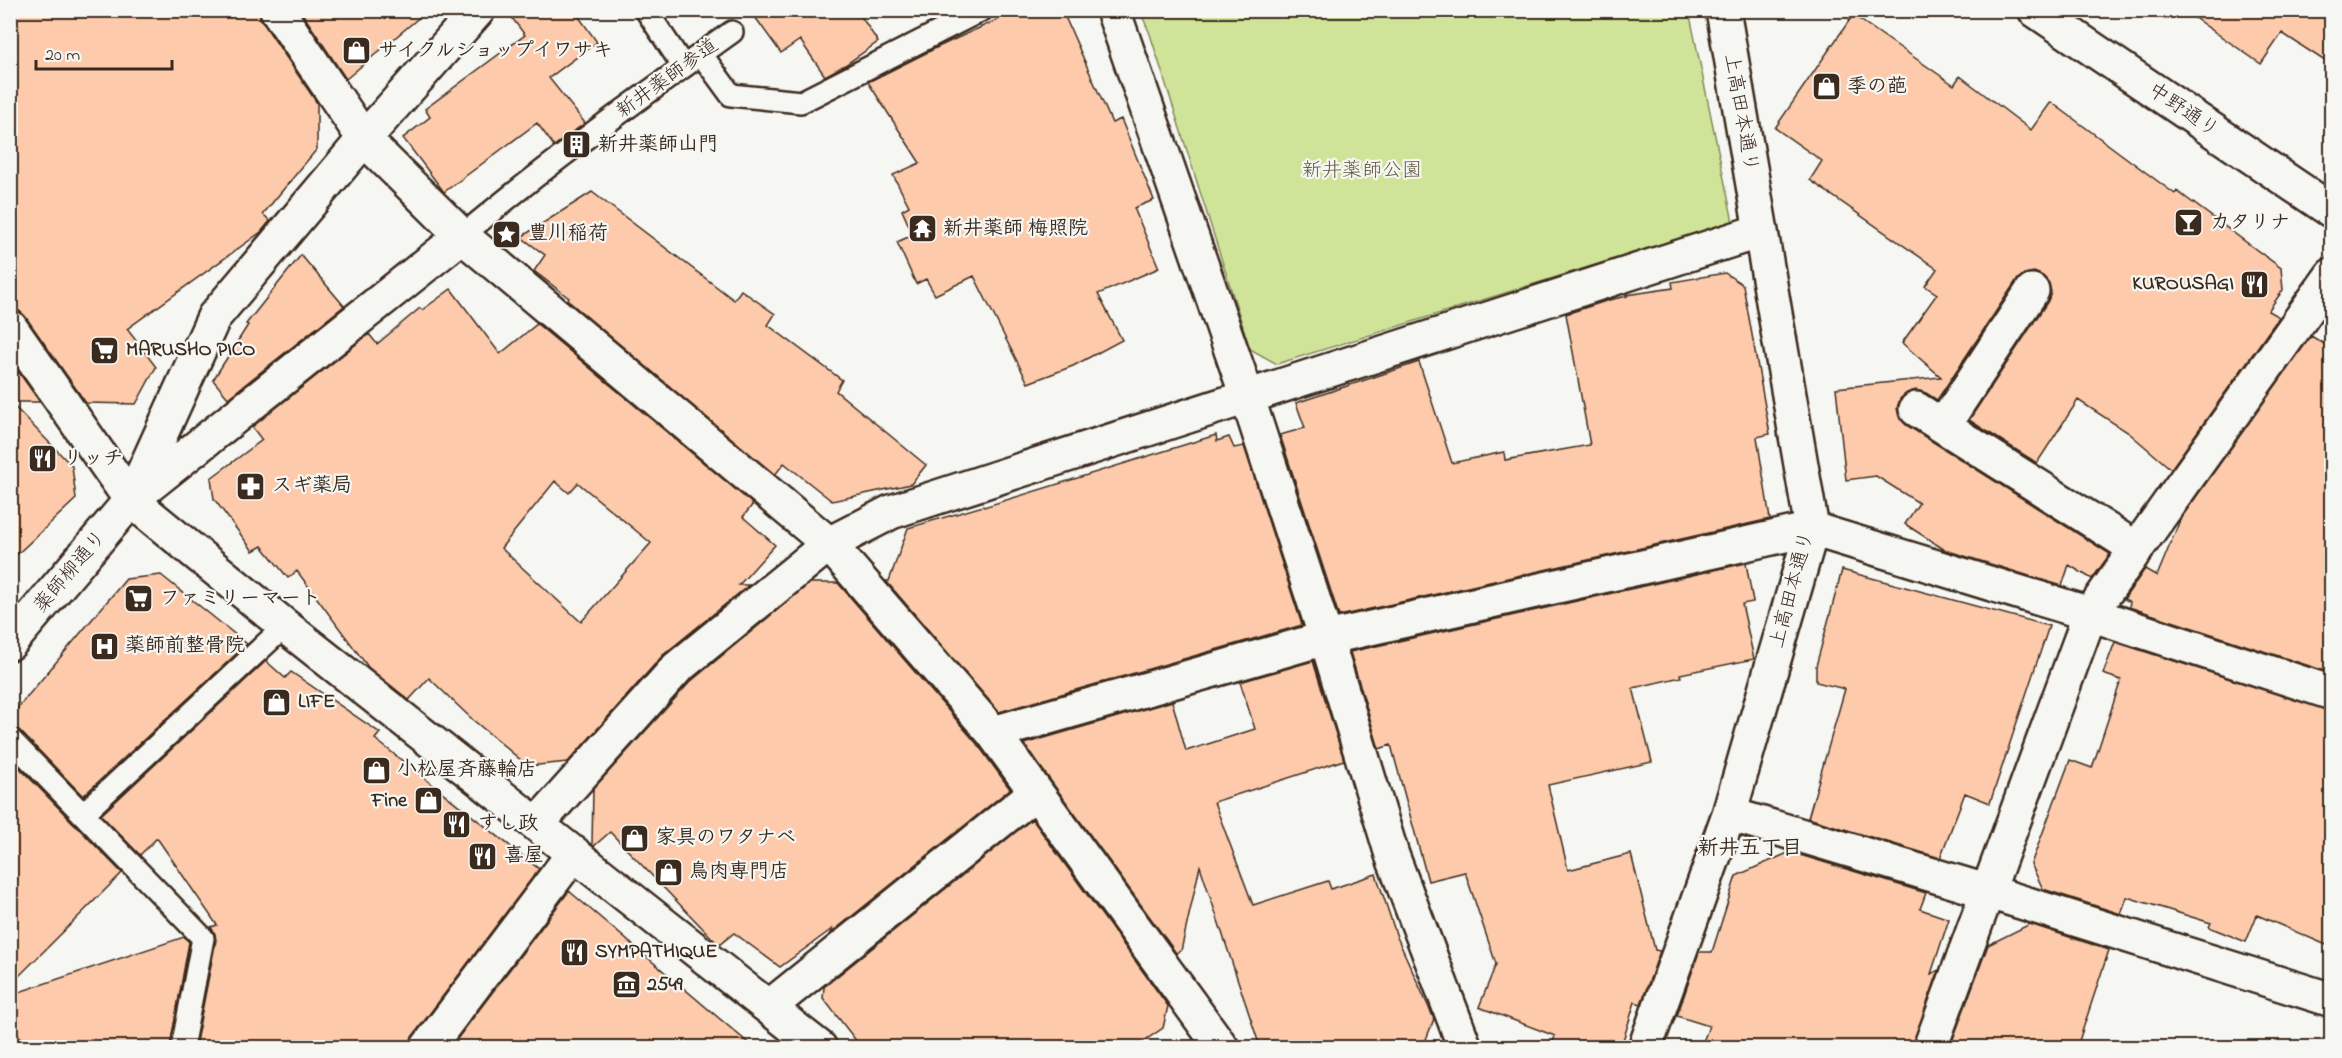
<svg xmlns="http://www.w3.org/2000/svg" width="2342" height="1058" font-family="'Indie Flower','Klee One',sans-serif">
<rect width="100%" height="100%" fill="#f6f6f2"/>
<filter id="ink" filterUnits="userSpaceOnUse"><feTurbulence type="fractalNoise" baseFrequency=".0167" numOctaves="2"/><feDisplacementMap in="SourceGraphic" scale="12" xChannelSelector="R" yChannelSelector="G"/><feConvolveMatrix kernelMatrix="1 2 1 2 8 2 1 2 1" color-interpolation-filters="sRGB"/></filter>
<g filter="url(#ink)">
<path fill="#d0e499" stroke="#86875c" stroke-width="1.5" d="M 1140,11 L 1689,11 L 1733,222 L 1277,364 L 1250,349 L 1150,34 Z"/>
<path fill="#fdcbac" stroke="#3b2a1e" stroke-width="1.5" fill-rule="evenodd" d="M 11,10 L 258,10 L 261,20 L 317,103 L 317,149 L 263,214 L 270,221 L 261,232 L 127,329 L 156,367 L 136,404 L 86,403 L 25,316 L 18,310 L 10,309 Z
M 300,10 L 428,10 L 346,79 Z
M 506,10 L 574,10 L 597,42 L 549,78 L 585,123 L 554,146 L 537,123 L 444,192 L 403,138 L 430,117 L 425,109 L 525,35 Z
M 750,10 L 857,10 L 878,42 L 845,65 L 825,76 L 800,40 L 781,53 Z
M 1018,10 L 1062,10 L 1112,123 L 1121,119 L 1154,200 L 1134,208 L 1159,268 L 1098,294 L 1122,340 L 1073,366 L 1028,383 L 974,276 L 935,295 L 926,279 L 916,284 L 897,242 L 913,235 L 902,210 L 909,206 L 893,175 L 920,163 L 868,82 L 938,47 Z
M 2183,10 L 2331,10 L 2331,65 L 2282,33 L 2261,64 Z
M 1853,15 L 1954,85 L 1960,76 L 2031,130 L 2051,102 L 2175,194 L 2177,191 L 2281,268 L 2283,290 L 2268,311 L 2279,317 L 2171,469 L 2129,433 L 2078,400 L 2037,463 L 1969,420 L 2048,301 L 2051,292 L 2049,283 L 2043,276 L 2034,272 L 2024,274 L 2016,281 L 1937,400 L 1926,393 L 1916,390 L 1907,393 L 1900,399 L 1897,408 L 1899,417 L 1906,425 L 2110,554 L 2092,579 L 2069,565 L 2062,586 L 1945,550 L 1905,524 L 1919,503 L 1876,476 L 1846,480 L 1836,388 L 1941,377 L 1902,343 L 1937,294 L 1925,286 L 1937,269 L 1810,180 L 1822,161 L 1775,128 Z
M 592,192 L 734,300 L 741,290 L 775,314 L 768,325 L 842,380 L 836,391 L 926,465 L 911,484 L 832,501 L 784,463 L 775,475 L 567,300 L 569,298 L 534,271 L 545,255 L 521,237 Z
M 301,255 L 344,306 L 228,398 L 213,380 L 248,325 L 246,324 Z
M 1725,273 L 1743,285 L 1770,434 L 1757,437 L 1770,519 L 1339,616 L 1280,435 L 1305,428 L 1296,403 L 1419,362 L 1452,463 L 1504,452 L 1505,460 L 1590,445 L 1566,314 L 1609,300 L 1627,296 L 1626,295 L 1673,288 L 1672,282 Z
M 451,289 L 500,354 L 537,324 L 753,504 L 743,517 L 775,545 L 739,585 L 749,585 L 663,655 L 568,762 L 528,766 L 473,720 L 429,678 L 409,700 L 368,667 L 297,571 L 288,578 L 262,546 L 253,551 L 214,499 L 211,478 L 262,440 L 252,427 L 369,334 L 377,344 L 420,308 L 422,310 ZM 555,481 L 569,493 L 578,483 L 651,543 L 581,622 L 501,548 Z
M 2311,336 L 2331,348 L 2331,673 L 2129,607 L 2130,602 L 2124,599 L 2145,569 L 2157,576 L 2181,518 Z
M 10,360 L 40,402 L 10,402 Z
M 10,402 L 72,466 L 76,499 L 10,561 Z
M 1216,435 L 1217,441 L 1229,437 L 1234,448 L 1244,446 L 1302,625 L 999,712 L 886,581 L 889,581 L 908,528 L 983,506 L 984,507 Z
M 1746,563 L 1753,602 L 1742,604 L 1754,659 L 1680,674 L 1681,677 L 1633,688 L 1652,762 L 1548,785 L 1568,870 L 1631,854 L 1655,950 L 1660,951 L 1641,1004 L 1635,1002 L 1621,1047 L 1551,1047 L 1555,1036 L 1479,1007 L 1496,964 L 1465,872 L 1428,881 L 1391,745 L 1379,749 L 1350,652 Z
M 1842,570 L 2049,626 L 1990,803 L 1965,793 L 1940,858 L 1808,818 L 1845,689 L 1816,682 L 1816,666 Z
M 161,575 L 247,644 L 83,796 L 19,730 L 10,727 L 10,717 L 126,579 Z
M 810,583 L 838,583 L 978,745 L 1010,789 L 831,933 L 832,929 L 780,967 L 734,933 L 719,945 L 714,940 L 610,832 L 594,846 L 592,845 L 593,789 L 690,682 Z
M 2115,642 L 2331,711 L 2331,947 L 2257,915 L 2246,942 L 2209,927 L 2211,923 L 2127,897 L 2121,914 L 2043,889 L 2031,864 L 2070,760 L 2092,768 L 2121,680 L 2103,674 Z
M 266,661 L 285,678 L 291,672 L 380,733 L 375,739 L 539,869 L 412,1037 L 409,1047 L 195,1047 L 216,940 L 215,934 L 211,927 L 217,925 L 157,838 L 140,855 L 101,815 Z
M 1313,661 L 1344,760 L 1214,802 L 1253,905 L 1328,881 L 1331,889 L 1376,874 L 1397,937 L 1434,1019 L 1423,1047 L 1260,1047 L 1200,866 L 1181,951 L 1176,953 L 1024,744 L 1172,701 L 1186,751 L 1255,729 L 1240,682 Z
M 10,758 L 122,873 L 10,985 Z
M 1032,819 L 1168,1006 L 1163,1028 L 1135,1047 L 861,1047 L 823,998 L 824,987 Z
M 1790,852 L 1926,893 L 1920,909 L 1949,919 L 1931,974 L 1939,970 L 1912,1047 L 1701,1047 L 1709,1026 L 1677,1016 L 1699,952 L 1712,952 L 1736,876 Z
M 569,891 L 753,1047 L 451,1047 Z
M 2030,924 L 2109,950 L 2077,1047 L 1950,1047 L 1988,945 Z
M 184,937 L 189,942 L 170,1047 L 25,1047 L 10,1021 L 10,995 Z"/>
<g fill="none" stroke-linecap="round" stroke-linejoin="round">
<defs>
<path id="service" d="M 646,10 L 683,66
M 701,54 L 731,95 L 801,102 L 982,10
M 462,236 C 547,164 640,98 732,32
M 10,739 L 203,938 L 182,1048
M 83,814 L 285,626"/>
<path id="minor" d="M 277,10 L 364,139 L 462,236 L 829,544 L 993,733 L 1222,1048
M 1113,10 L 1247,396 L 1326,638 L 1392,855 L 1465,1048
M 10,327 L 131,500 L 285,626 L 820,1048
M 1916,409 L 2137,549
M 1943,426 L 2032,291
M 137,495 L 462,236
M 131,500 L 214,317 L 364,139 L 478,10
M 993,733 L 1326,638 L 1812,529 L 2090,614 L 2332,693
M 1729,814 L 1986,891 L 2332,1000
M 538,823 L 677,668 L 829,544 L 891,512 L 1760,231
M 769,1007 L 1036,792
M 427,1048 L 574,853
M 1645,1048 L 1729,814 L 1812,529 L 1723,10
M 1930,1048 L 2090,614 L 2332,275"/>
<path id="tertiary" d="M 10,643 L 131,500"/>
<path id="secondary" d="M 2035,10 L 2332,211"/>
</defs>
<use href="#service" stroke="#3b2a1e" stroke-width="26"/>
<use href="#minor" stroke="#3b2a1e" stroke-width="38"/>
<use href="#tertiary" stroke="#3b2a1e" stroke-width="38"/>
<use href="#secondary" stroke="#3b2a1e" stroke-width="38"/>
<use href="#service" stroke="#f6f6f2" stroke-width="21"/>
<use href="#minor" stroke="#f6f6f2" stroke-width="33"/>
<use href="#tertiary" stroke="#f6f6f2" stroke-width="33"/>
<use href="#secondary" stroke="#f6f6f2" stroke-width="33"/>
</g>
</g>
<defs>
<symbol id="shop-square" viewBox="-11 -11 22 22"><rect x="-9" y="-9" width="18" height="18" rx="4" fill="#3b2a1e" stroke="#f6f6f2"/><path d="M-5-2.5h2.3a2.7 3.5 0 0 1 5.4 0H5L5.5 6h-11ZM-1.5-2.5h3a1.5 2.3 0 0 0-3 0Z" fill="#fff"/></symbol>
<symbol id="building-square" viewBox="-11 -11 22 22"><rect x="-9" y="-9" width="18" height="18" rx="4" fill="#3b2a1e" stroke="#f6f6f2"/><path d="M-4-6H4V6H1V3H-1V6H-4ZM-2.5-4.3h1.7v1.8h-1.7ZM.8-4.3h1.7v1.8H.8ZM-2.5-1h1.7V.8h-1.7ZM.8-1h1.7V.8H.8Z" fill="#fff"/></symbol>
<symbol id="bar-square" viewBox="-11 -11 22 22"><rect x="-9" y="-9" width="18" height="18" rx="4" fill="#3b2a1e" stroke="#f6f6f2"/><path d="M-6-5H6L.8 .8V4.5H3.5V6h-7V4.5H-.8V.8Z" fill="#fff"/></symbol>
<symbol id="temple-square" viewBox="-11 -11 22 22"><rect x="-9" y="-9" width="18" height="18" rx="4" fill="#3b2a1e" stroke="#f6f6f2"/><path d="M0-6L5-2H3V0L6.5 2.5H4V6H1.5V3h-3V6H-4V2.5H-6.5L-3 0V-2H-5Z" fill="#fff"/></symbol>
<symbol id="sight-square" viewBox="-11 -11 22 22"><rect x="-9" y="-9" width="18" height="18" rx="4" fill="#3b2a1e" stroke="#f6f6f2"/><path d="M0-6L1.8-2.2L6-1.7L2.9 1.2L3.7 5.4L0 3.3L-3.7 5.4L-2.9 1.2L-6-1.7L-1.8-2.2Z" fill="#fff"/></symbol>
<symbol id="restaurant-square" viewBox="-11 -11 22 22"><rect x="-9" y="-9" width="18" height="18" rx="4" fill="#3b2a1e" stroke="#f6f6f2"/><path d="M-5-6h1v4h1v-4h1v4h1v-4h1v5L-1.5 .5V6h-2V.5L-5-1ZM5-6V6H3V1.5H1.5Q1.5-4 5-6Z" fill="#fff"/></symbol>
<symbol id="supermarket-square" viewBox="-11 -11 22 22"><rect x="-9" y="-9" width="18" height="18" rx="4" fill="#3b2a1e" stroke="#f6f6f2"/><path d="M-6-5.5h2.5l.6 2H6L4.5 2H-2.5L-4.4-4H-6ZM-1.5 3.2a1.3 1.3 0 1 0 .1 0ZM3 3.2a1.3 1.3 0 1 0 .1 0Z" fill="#fff"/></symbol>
<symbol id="pharmacy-square" viewBox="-11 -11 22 22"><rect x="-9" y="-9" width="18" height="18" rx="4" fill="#3b2a1e" stroke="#f6f6f2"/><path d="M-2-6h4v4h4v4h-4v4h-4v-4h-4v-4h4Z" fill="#fff"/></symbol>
<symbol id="hospital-square" viewBox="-11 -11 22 22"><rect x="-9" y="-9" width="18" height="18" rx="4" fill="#3b2a1e" stroke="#f6f6f2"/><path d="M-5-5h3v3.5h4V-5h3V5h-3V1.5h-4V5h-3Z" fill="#fff"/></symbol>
<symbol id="museum-square" viewBox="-11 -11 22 22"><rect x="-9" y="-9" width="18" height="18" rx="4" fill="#3b2a1e" stroke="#f6f6f2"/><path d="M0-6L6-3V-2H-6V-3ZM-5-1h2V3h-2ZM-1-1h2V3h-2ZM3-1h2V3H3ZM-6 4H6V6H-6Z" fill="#fff"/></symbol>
</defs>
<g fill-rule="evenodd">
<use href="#shop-square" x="340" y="34" width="33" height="33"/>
<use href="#shop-square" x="1810" y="70" width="33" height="33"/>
<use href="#building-square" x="560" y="128" width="33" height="33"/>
<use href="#bar-square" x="2172" y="206" width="33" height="33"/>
<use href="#temple-square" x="906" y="212" width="33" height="33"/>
<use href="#sight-square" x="490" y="218" width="33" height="33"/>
<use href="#restaurant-square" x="2238" y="268" width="33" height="33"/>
<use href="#supermarket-square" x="88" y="334" width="33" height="33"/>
<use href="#restaurant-square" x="26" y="442" width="33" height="33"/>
<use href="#pharmacy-square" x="234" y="470" width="33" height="33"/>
<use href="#supermarket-square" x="122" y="582" width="33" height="33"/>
<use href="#hospital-square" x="88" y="630" width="33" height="33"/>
<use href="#shop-square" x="260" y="686" width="33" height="33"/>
<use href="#shop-square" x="360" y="754" width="33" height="33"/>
<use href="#shop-square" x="412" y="784" width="33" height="33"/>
<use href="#restaurant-square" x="440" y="808" width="33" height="33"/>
<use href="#shop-square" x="618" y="822" width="33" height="33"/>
<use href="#restaurant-square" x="466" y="840" width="33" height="33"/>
<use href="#shop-square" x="652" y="856" width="33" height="33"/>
<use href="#restaurant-square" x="558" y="936" width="33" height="33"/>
<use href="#museum-square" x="610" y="968" width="33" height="33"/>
</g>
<g text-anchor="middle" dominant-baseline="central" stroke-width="4.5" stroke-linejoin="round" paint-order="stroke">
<g font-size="20" font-weight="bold" fill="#3b2a1e" stroke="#f6f6f2" text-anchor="start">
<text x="378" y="51">サイクルショップイワサキ</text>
<text x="1847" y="87">季の葩</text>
<text x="598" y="145">新井薬師山門</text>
<text x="2210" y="223">カタリナ</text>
<text x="943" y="229">新井薬師 梅照院</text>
<text x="528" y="234">豊川稲荷</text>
<text x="2234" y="284" text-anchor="end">KUROUSAGI</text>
<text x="126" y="350">MARUSHO PICO</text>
<text x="63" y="459">リッチ</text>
<text x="272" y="486">スギ薬局</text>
<text x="160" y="599">ファミリーマート</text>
<text x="125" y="646">薬師前整骨院</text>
<text x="298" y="702">LIFE</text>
<text x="397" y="770">小松屋斉藤輪店</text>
<text x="407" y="801" text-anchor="end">Fine</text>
<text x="478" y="824">すし政</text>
<text x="656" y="838">家具のワタナベ</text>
<text x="504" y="856">喜屋</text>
<text x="689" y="872">鳥肉専門店</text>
<text x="595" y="952">SYMPATHIQUE</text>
<text x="647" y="985">2549</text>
</g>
<g font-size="20" fill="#3b2a1e" stroke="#f6f6f2">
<text transform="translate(668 79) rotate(-36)">新井薬師参道</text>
<text transform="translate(2183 111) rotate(34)">中野通り</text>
<text transform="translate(1740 113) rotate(80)">上高田本通り</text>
<text transform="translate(71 572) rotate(-50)">薬師柳通り</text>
<text transform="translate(1793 590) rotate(-75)">上高田本通り</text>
</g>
<g font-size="20" fill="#60583d" stroke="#f6f6f2">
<text x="1362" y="171">新井薬師公園</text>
</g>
<g font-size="21" font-weight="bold" fill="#3b2a1e" stroke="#f6f6f2">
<text x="1750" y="849">新井五丁目</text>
</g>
</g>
<rect width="2342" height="1058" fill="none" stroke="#f6f6f2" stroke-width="36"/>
<rect x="18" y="18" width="2306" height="1022" fill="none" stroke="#3b2a1e" stroke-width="2" filter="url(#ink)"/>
<path d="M36 60v9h136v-9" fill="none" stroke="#3b2a1e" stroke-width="3"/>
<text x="45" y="60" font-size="18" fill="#3b2a1e" stroke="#f6f6f2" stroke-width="4.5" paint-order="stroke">20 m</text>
</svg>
